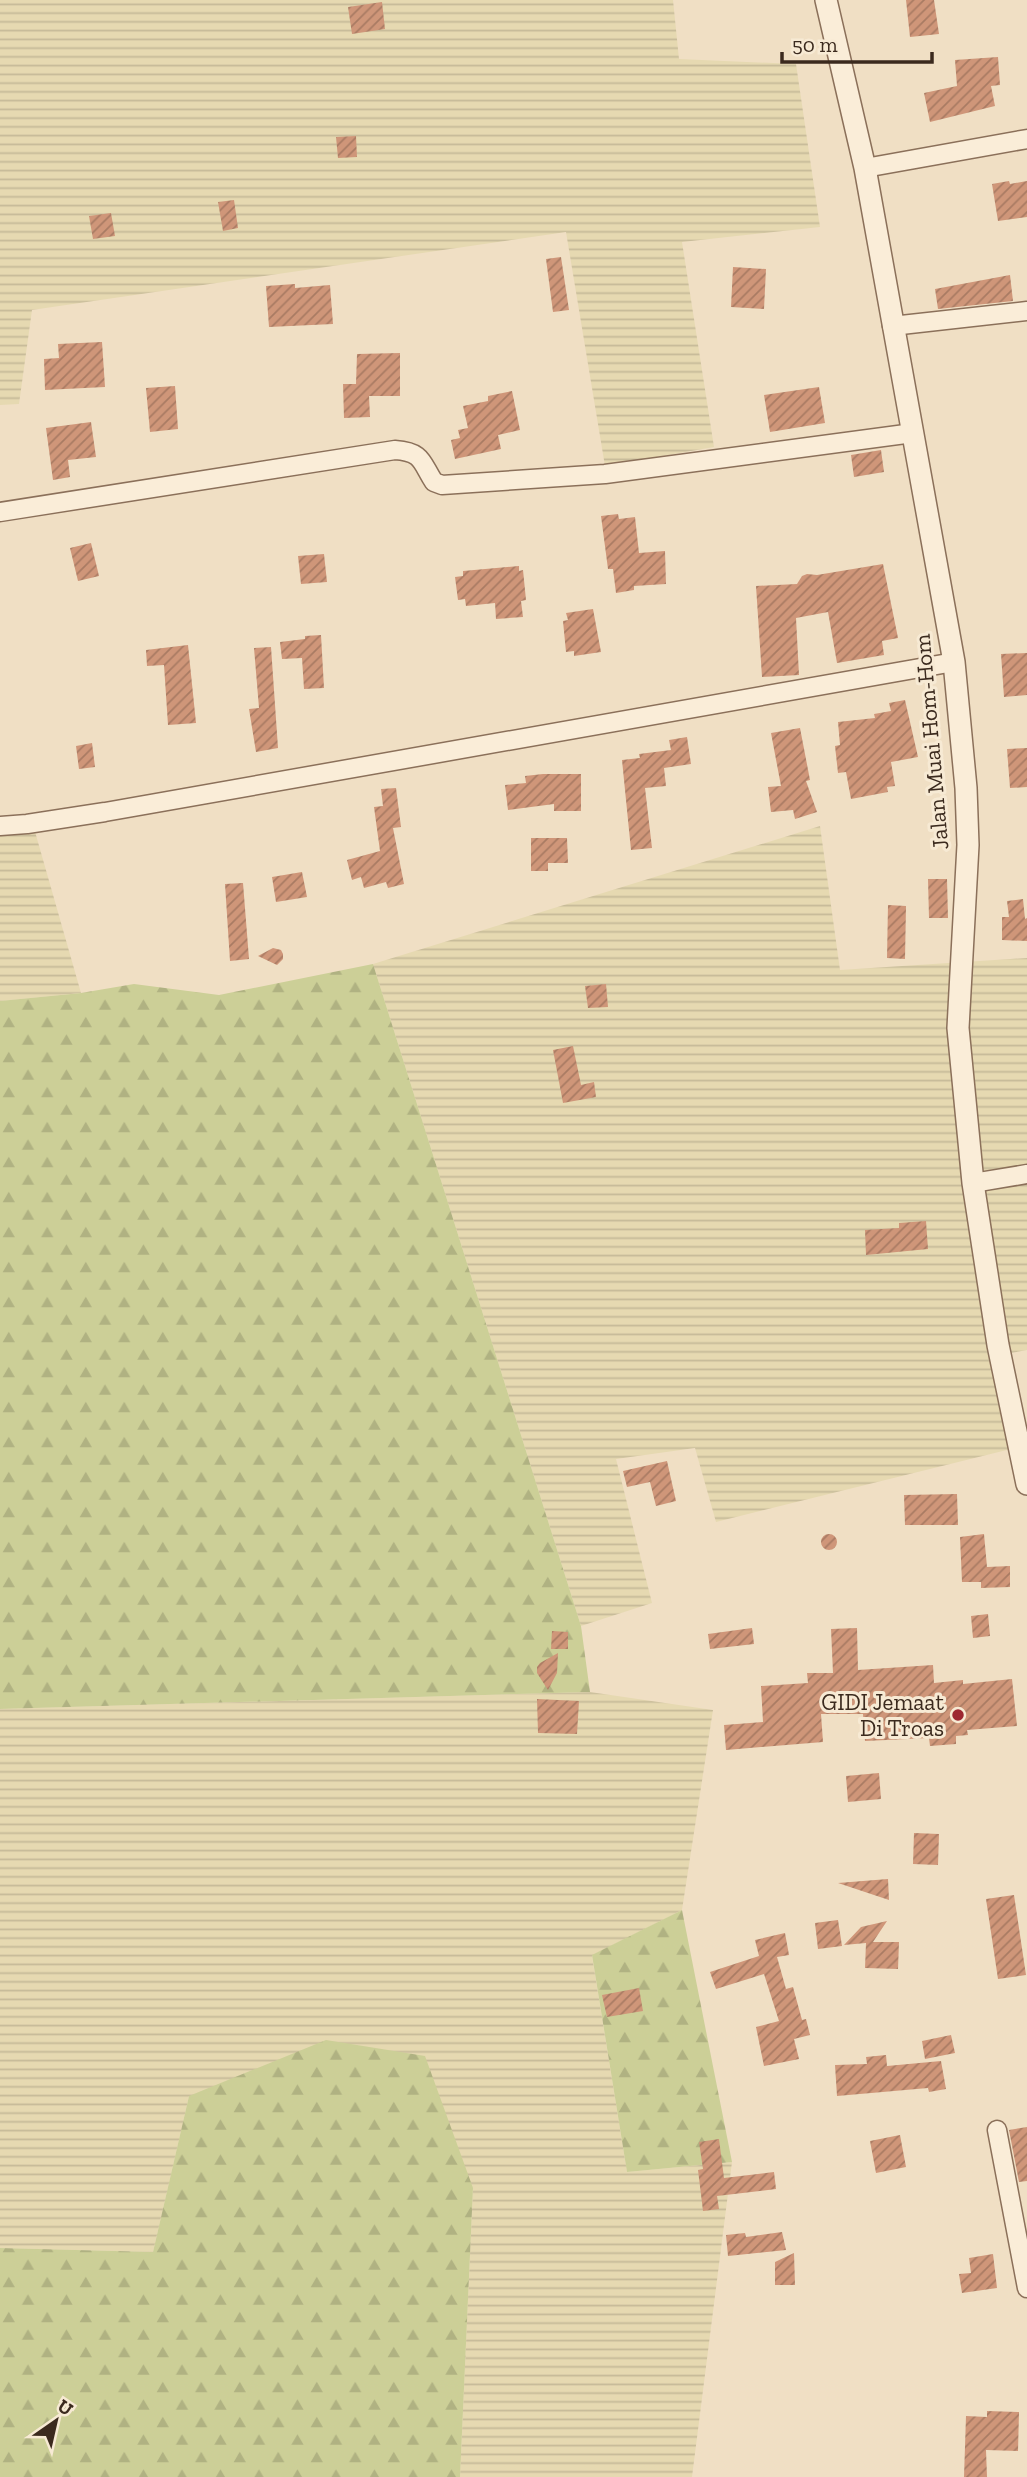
<svg xmlns="http://www.w3.org/2000/svg" width="1027" height="2477" font-family="'Zilla Slab',serif">
<defs>
<pattern id="farmland-rules" width="6" height="5" patternUnits="userSpaceOnUse" patternTransform="scale(1.75)"><rect width="6" height="5" fill="#e6d9b1"/><path d="M0 2.5h6" fill="none" stroke="#c6ba98"/></pattern>
<pattern id="forest-firs" width="22" height="20" patternUnits="userSpaceOnUse" patternTransform="scale(1.75)"><rect width="22" height="20" fill="#cccf97"/><path d="M5 1l3.5 6h-7zM16 11l3.5 6h-7z" fill="#b0b282"/></pattern>
<pattern id="building-hatch" width="6" height="6" patternUnits="userSpaceOnUse" patternTransform="scale(1.75)"><rect width="6" height="6" fill="#cf9679"/><path d="M-1 1l2-2M0 6l6-6M5 7l2-2" fill="none" stroke="#a97b63"/></pattern>
</defs>
<rect width="100%" height="100%" fill="#f0dfc4"/>
<path fill="url(#farmland-rules)" d="M 0,0 L 673,0 L 679,59 L 796,64 L 820,227 L 682,242 L 714,447 L 605,466 L 566,232 L 32,310 L 19,404 L 0,405 Z
M 30,814 L 81,993 L 0,1001 L 0,817 Z
M 820,826 L 840,970 L 1027,958 L 1027,1350 L 1005,1354 L 1027,1445 L 716,1522 L 695,1448 L 616,1459 L 652,1603 L 581,1626 L 373,964 Z
M 590,1692 L 713,1710 L 682,1910 L 592,1956 L 627,2172 L 732,2162 L 692,2477 L 460,2477 L 473,2188 L 189,2096 L 153,2252 L 0,2248 L 0,1709 Z"/>
<path fill="url(#forest-firs)" d="M 373,964 L 581,1626 L 590,1692 L 0,1709 L 0,1001 L 81,993 L 134,984 L 219,995 Z
M 682,1910 L 732,2162 L 627,2172 L 592,1955 Z
M 326,2040 L 425,2056 L 473,2188 L 460,2477 L 0,2477 L 0,2248 L 153,2252 L 189,2096 Z"/>
<path fill="url(#building-hatch)" d="M 906,0 L 934,0 L 939,34 L 910,37 Z
M 382,2 L 385,29 L 352,34 L 348,7 Z
M 998,57 L 1000,85 L 991,86 L 995,106 L 930,122 L 924,93 L 957,86 L 955,60 Z
M 356,136 L 357,157 L 338,158 L 336,137 Z
M 1009,181 L 1010,184 L 1027,181 L 1027,217 L 998,221 L 992,184 Z
M 234,200 L 238,228 L 223,231 L 218,202 Z
M 111,213 L 115,236 L 93,239 L 89,216 Z
M 561,257 L 569,310 L 553,312 L 546,259 Z
M 733,267 L 766,269 L 764,309 L 731,307 Z
M 1010,275 L 1013,301 L 938,309 L 935,289 Z
M 295,284 L 295,288 L 330,285 L 333,324 L 269,327 L 266,286 Z
M 102,342 L 105,387 L 45,390 L 44,359 L 59,358 L 58,344 Z
M 400,353 L 400,396 L 369,396 L 370,417 L 344,418 L 343,384 L 356,384 L 357,354 Z
M 175,386 L 178,429 L 150,432 L 146,388 Z
M 819,387 L 825,423 L 770,432 L 764,395 Z
M 512,391 L 520,430 L 498,435 L 501,449 L 455,459 L 451,440 L 460,438 L 458,430 L 468,428 L 463,406 L 488,401 L 488,396 Z
M 91,422 L 96,457 L 68,460 L 70,477 L 53,480 L 46,428 Z
M 881,450 L 884,472 L 854,477 L 851,455 Z
M 618,514 L 619,519 L 635,517 L 639,553 L 665,551 L 666,584 L 634,586 L 634,590 L 616,593 L 613,569 L 608,569 L 601,516 Z
M 91,543 L 99,576 L 78,581 L 70,548 Z
M 324,554 L 327,582 L 301,584 L 298,556 Z
M 883,564 L 898,638 L 882,641 L 884,655 L 837,663 L 828,612 L 796,618 L 799,675 L 762,677 L 756,586 L 797,584 L 802,576 L 807,574 L 817,575 Z
M 519,566 L 519,571 L 523,570 L 526,600 L 521,601 L 523,617 L 496,619 L 495,603 L 466,606 L 465,599 L 458,600 L 455,577 L 463,576 L 463,571 Z
M 593,609 L 601,652 L 574,656 L 574,651 L 566,652 L 563,621 L 568,620 L 566,613 Z
M 321,635 L 324,688 L 304,689 L 302,658 L 282,659 L 280,642 L 305,639 L 305,636 Z
M 188,645 L 196,723 L 168,725 L 164,665 L 147,666 L 146,650 Z
M 271,647 L 278,748 L 256,752 L 249,709 L 259,708 L 254,648 Z
M 1027,653 L 1027,695 L 1004,697 L 1001,654 Z
M 905,700 L 918,757 L 891,762 L 895,786 L 887,787 L 888,792 L 851,799 L 846,772 L 838,773 L 835,746 L 840,745 L 838,722 L 875,718 L 874,714 L 891,711 L 889,703 Z
M 800,728 L 810,780 L 806,781 L 817,812 L 795,819 L 793,810 L 771,812 L 768,787 L 781,786 L 771,733 Z
M 687,737 L 691,764 L 664,768 L 666,786 L 645,788 L 652,848 L 631,850 L 622,760 L 640,758 L 639,754 L 671,750 L 669,740 Z
M 92,743 L 95,767 L 79,769 L 76,746 Z
M 1027,748 L 1027,787 L 1010,788 L 1007,749 Z
M 543,774 L 581,774 L 581,811 L 554,811 L 554,804 L 508,810 L 505,785 L 526,783 L 525,776 Z
M 396,788 L 401,827 L 393,828 L 404,884 L 388,888 L 386,882 L 364,888 L 361,877 L 352,880 L 347,860 L 380,851 L 374,807 L 383,806 L 381,789 Z
M 531,838 L 567,838 L 568,863 L 548,863 L 548,871 L 531,871 Z
M 302,872 L 307,897 L 276,902 L 272,877 Z
M 928,879 L 947,879 L 948,918 L 929,918 Z
M 243,883 L 249,959 L 230,961 L 225,884 Z
M 1023,899 L 1025,919 L 1027,918 L 1027,941 L 1002,940 L 1002,917 L 1009,917 L 1007,901 Z
M 888,905 L 906,906 L 905,959 L 887,958 Z
M 273,948 L 281,950 L 283,954 L 283,959 L 277,965 L 258,956 Z
M 606,984 L 608,1007 L 588,1008 L 585,986 Z
M 573,1046 L 581,1085 L 594,1082 L 596,1097 L 563,1103 L 553,1050 Z
M 926,1221 L 928,1249 L 866,1255 L 865,1230 L 899,1228 L 899,1223 Z
M 667,1461 L 676,1501 L 656,1506 L 650,1482 L 627,1487 L 623,1471 Z
M 957,1494 L 958,1525 L 905,1525 L 904,1495 Z
M 984,1534 L 987,1567 L 1010,1566 L 1010,1587 L 981,1588 L 981,1582 L 962,1582 L 960,1537 Z
M821 1542a8 8 0 1 1 16 0a8 8 0 1 1-16 0Z
M 988,1614 L 990,1636 L 973,1638 L 971,1616 Z
M 752,1628 L 754,1644 L 710,1649 L 708,1634 Z
M 857,1628 L 858,1670 L 933,1665 L 934,1683 L 963,1680 L 963,1684 L 1012,1679 L 1017,1726 L 967,1730 L 968,1735 L 956,1736 L 956,1744 L 930,1746 L 929,1738 L 865,1741 L 863,1714 L 821,1714 L 823,1742 L 726,1750 L 724,1725 L 763,1722 L 761,1686 L 808,1683 L 807,1673 L 833,1673 L 831,1629 Z
M 552,1631 L 568,1632 L 568,1649 L 551,1649 Z
M 558,1653 L 557,1673 L 548,1690 L 537,1673 L 537,1667 L 540,1663 Z
M 537,1699 L 579,1701 L 577,1734 L 538,1733 Z
M 879,1773 L 881,1799 L 848,1802 L 846,1776 Z
M 914,1833 L 939,1834 L 938,1865 L 913,1864 Z
M 888,1879 L 889,1900 L 838,1883 Z
M 1014,1895 L 1026,1975 L 998,1979 L 986,1899 Z
M 838,1920 L 842,1946 L 818,1949 L 815,1923 Z
M 887,1921 L 873,1942 L 899,1942 L 898,1969 L 865,1968 L 866,1943 L 844,1945 L 861,1927 Z
M 785,1933 L 789,1955 L 777,1957 L 786,1989 L 793,1987 L 802,2020 L 806,2019 L 810,2035 L 794,2039 L 799,2059 L 764,2066 L 756,2027 L 779,2021 L 764,1974 L 716,1989 L 710,1972 L 759,1956 L 755,1940 Z
M 639,1988 L 643,2011 L 607,2017 L 602,1995 Z
M 951,2035 L 955,2053 L 925,2059 L 922,2041 Z
M 886,2055 L 887,2066 L 941,2061 L 946,2089 L 929,2092 L 928,2088 L 837,2096 L 835,2065 L 867,2064 L 866,2057 Z
M 1027,2127 L 1027,2181 L 1019,2182 L 1009,2130 Z
M 900,2135 L 906,2167 L 876,2173 L 870,2141 Z
M 719,2139 L 724,2178 L 774,2172 L 776,2189 L 717,2196 L 719,2209 L 703,2211 L 698,2170 L 703,2169 L 699,2142 Z
M 782,2232 L 786,2250 L 728,2256 L 726,2235 L 745,2233 L 746,2237 Z
M 794,2253 L 795,2285 L 775,2285 L 775,2262 Z
M 993,2254 L 997,2288 L 962,2293 L 959,2274 L 971,2273 L 969,2258 Z
M 987,2411 L 1019,2412 L 1018,2451 L 986,2450 L 987,2477 L 964,2477 L 966,2416 L 987,2417 Z"/>
<g fill="none" stroke-linecap="round" stroke-linejoin="round">
<defs>
<path id="minor" d="M 865,168 L 1027,139
M 892,326 L 1027,311
M 0,512 L 395,450 C 423,452 421,462 434,482 L 442,485 L 605,474 L 913,433
M 0,826 L 27,824 L 105,812 L 954,662
M 973,1183 L 1027,1174
M 997,2130 L 1027,2288"/>
<path id="tertiary" d="M 826,0 L 865,168 L 954,662 L 966,788 L 968,845 L 958,1028 L 973,1183 L 998,1345 L 1027,1484"/>
</defs>
<use href="#minor" stroke="#8b705a" stroke-width="21"/>
<use href="#tertiary" stroke="#8b705a" stroke-width="24"/>
<use href="#minor" stroke="#faedd8" stroke-width="18"/>
<use href="#tertiary" stroke="#faedd8" stroke-width="21"/>
</g>
<circle fill="#9d2731" stroke="#f7ead4" stroke-width="2.5" cx="958" cy="1715" r="7"/>
<g text-anchor="middle" dominant-baseline="central" stroke-width="6" stroke-linejoin="round" paint-order="stroke">
<g font-size="23" fill="#3b2a1e" stroke="#f7ead4">
<text transform="translate(931 742) rotate(-95)">Jalan Muai Hom-Hom</text>
</g>
<g font-size="23" fill="#3b2a1e" stroke="#f7ead4" text-anchor="end">
<text x="944" y="1702">GIDI Jemaat<tspan x="944" dy="26">Di Troas</tspan></text>
</g>
</g>
<g transform="translate(56 2421) rotate(34)" stroke="#f7ead4" stroke-width="5" paint-order="stroke">
<path d="M0-5L12 26L0 18L-12 26Z" fill="#3b2a1e"/>
<text y="-10" font-size="19" font-weight="bold" text-anchor="middle" fill="#3b2a1e">U</text>
</g>
<path d="M782 52v10h150v-10" fill="none" stroke="#3b2a1e" stroke-width="3.5"/>
<text x="792" y="52" font-size="21" fill="#3b2a1e" stroke="#f7ead4" stroke-width="5" paint-order="stroke">50 m</text>
</svg>
